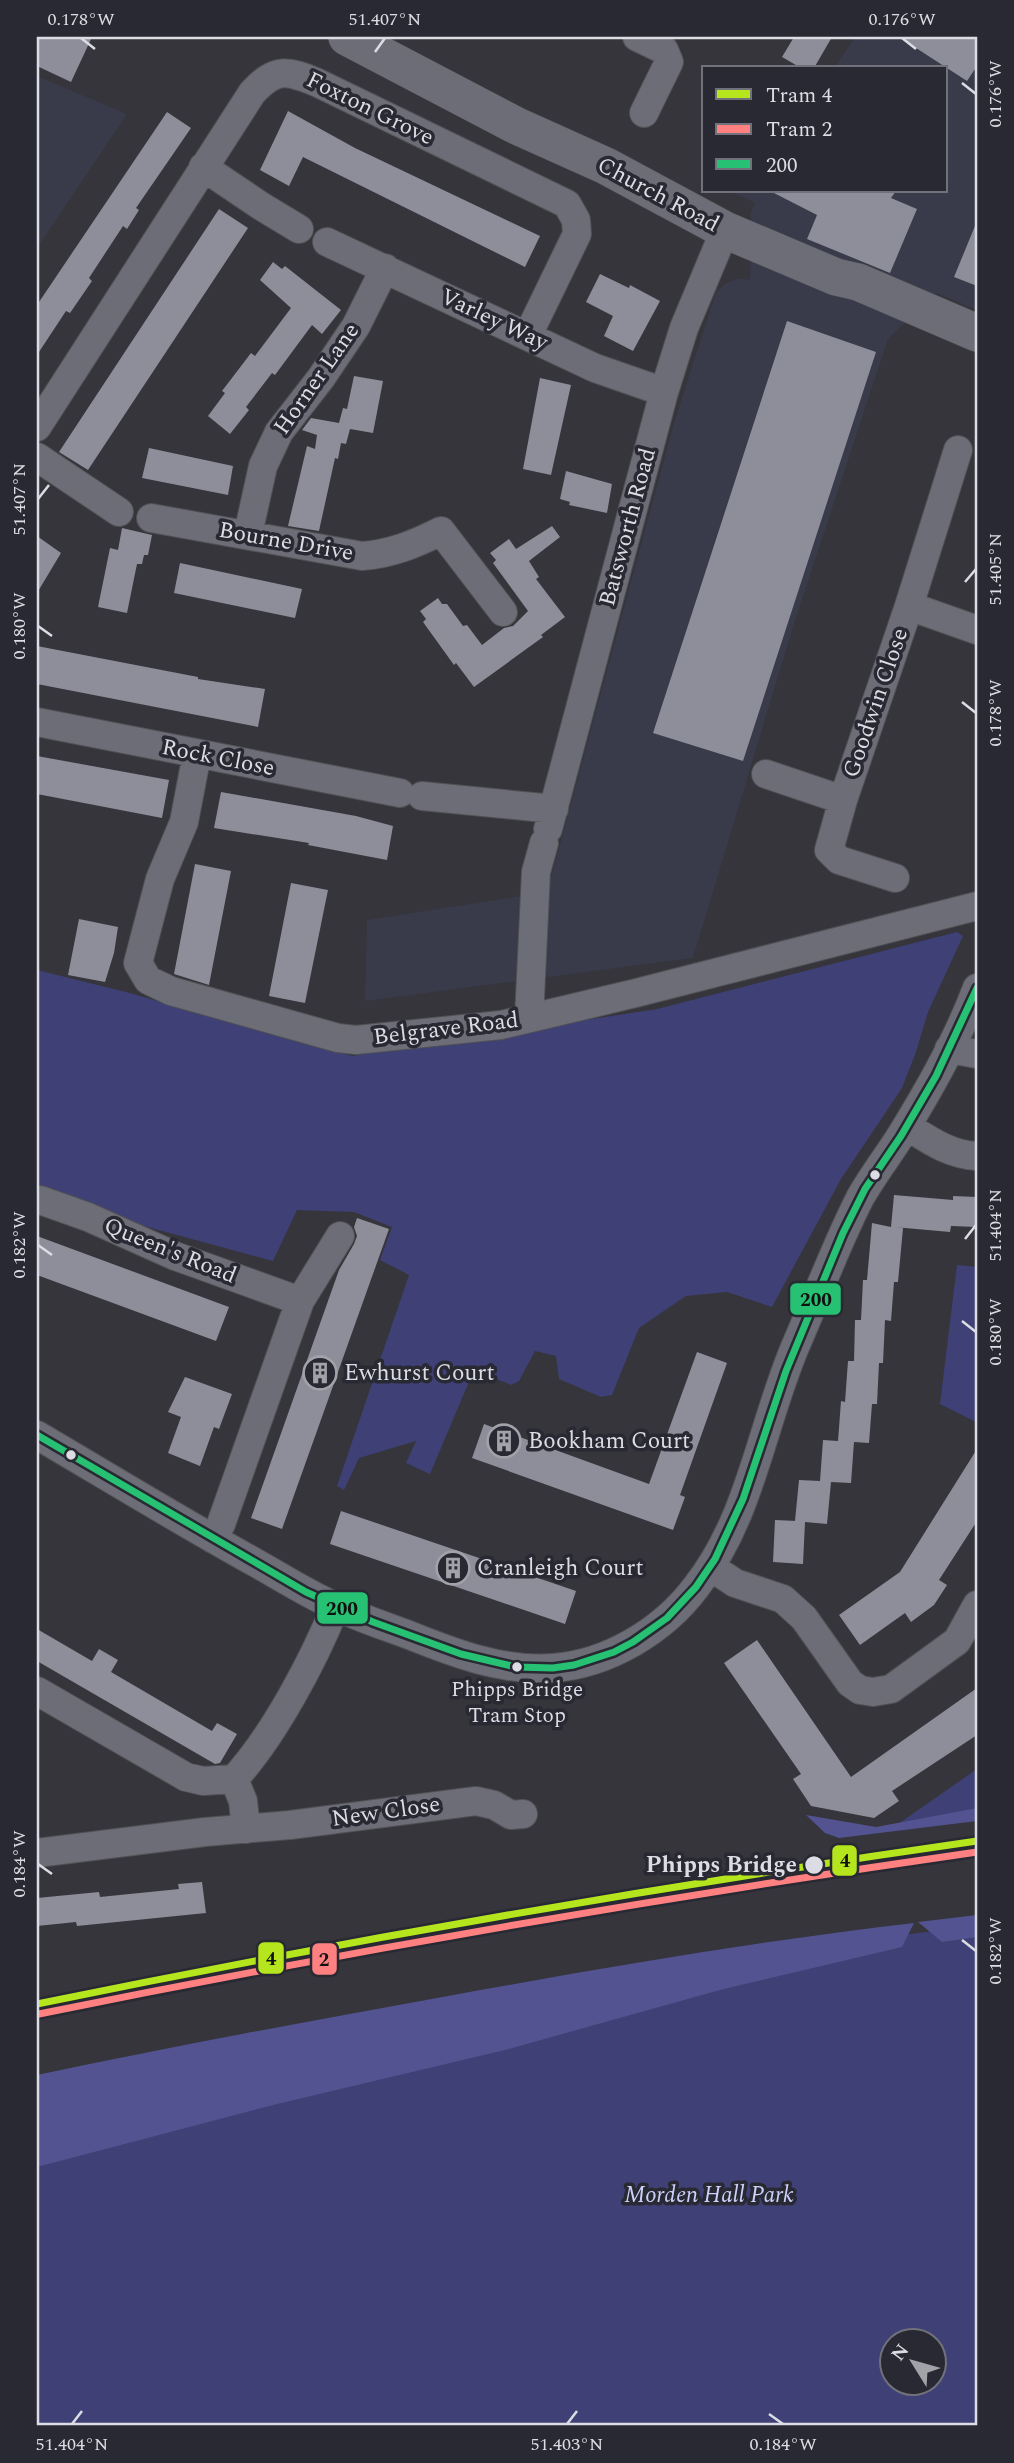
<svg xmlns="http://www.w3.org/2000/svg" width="1014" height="2463" font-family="Spectral,serif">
<rect width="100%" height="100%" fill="#35353b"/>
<path fill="#393a4a" d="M 855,37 L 977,37 L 977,310 L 936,293 L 888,339 L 793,627 L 693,958 L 365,1001 L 367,920 L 547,892 L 674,423 L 716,292 L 725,284 L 739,278 L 750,280 L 751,212 L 755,203 L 730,191 L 946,191 L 946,68 L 834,68 Z
M 37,76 L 127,114 L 37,248 Z"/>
<path fill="#3f4075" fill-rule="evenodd" d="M 957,932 L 963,936 L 928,1012 L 916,1052 L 902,1088 L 841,1179 L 772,1307 L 727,1292 L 686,1296 L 639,1328 L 612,1395 L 601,1397 L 559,1379 L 556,1356 L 535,1351 L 519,1381 L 511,1385 L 474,1370 L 430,1474 L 406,1463 L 416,1441 L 359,1458 L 344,1490 L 337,1486 L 409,1275 L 380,1260 L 392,1227 L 354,1212 L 297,1210 L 273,1261 L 85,1210 L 37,1191 L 37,970 L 126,992 L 352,1056 L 657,1009 Z
M 957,1265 L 977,1267 L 976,1422 L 940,1404 Z
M 977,1769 L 977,1815 L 898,1824 Z
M 977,1926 L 977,2426 L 37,2426 L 37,2075 L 766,1951 ZM 892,2340 L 934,2340 L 934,2382 L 892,2382 Z"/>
<path fill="#525390" d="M 977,1808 L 977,1821 L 839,1838 L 825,1833 L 806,1815 L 876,1827 Z
M 977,1915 L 977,1937 L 942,1942 L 918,1922 Z
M 914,1923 L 902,1947 L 720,1990 L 505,2050 L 273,2105 L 37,2167 L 37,2075 C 173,2046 310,2021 448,1996 C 602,1968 758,1941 914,1923 Z"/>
<path fill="#8d8e99" d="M 37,37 L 92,37 L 71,82 L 37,66 Z
M 794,37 L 832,37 L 814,68 L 801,68 L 782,57 Z
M 899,37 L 977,37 L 977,66 L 967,81 Z
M 288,111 L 355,148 L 540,236 L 525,267 L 303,157 L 289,186 L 260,170 Z
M 167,112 L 191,128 L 136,208 L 139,210 L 127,229 L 123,226 L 89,278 L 92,281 L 70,313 L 66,311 L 37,355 L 37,305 Z
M 770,191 L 896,191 L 891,198 L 917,209 L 890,273 L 807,239 L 817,215 Z
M 219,209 L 248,228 L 88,470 L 59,452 Z
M 977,221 L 977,286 L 954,277 Z
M 273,262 L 282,269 L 285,266 L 341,310 L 322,334 L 312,325 L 275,375 L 272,373 L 246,407 L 249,410 L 230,434 L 208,416 L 225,393 L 222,391 L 251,353 L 255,356 L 291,308 L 260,280 Z
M 600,274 L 629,288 L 630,285 L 660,301 L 633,351 L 604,336 L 613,316 L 586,302 Z
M 787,321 L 876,352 L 743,761 L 653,733 Z
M 354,376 L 383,381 L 373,433 L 350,429 L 346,444 L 341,443 L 338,459 L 335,458 L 319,531 L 288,526 L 307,446 L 315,449 L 317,435 L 302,430 L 311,418 L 339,423 L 343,408 L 347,409 Z
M 540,378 L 571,385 L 551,475 L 523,469 Z
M 149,448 L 233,466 L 228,495 L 142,478 Z
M 566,471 L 612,484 L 607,513 L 569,505 L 570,502 L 560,499 Z
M 552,526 L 560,537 L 529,561 L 539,577 L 536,579 L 565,617 L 541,635 L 543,637 L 474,687 L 456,663 L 454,665 L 423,622 L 426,619 L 420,611 L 438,598 L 442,604 L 447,604 L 463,626 L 467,625 L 482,645 L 504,628 L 513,626 L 528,611 L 493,563 L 496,560 L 490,553 L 509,539 L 516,549 Z
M 122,528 L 152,535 L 148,555 L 144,555 L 142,564 L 137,564 L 127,613 L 98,607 L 110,548 L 118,550 Z
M 37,536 L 61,553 L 37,593 Z
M 180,563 L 302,589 L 295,618 L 174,593 Z
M 37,646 L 198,677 L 198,679 L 265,689 L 258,727 L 37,684 Z
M 37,756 L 169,780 L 162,818 L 37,794 Z
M 221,792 L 356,816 L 393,826 L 387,860 L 308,845 L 309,843 L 214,828 Z
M 195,864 L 231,871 L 209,985 L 174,974 Z
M 291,883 L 328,890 L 305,1003 L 269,996 Z
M 79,919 L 118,927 L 114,953 L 105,982 L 68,975 Z
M 894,1195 L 953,1200 L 953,1196 L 977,1197 L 977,1227 L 951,1226 L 950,1232 L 894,1227 L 903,1228 L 898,1282 L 894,1282 L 891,1321 L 885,1320 L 883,1363 L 879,1363 L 877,1404 L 872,1404 L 869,1443 L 854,1442 L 851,1483 L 831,1482 L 827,1524 L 805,1522 L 803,1564 L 773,1562 L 775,1520 L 797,1521 L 795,1521 L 799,1480 L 820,1481 L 823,1440 L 838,1441 L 841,1401 L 845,1402 L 848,1361 L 854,1361 L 855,1320 L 861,1320 L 863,1280 L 867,1280 L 872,1223 L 891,1227 Z
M 357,1218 L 389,1229 L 282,1529 L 251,1518 L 339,1270 L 354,1244 L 357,1236 L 354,1227 Z
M 37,1236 L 229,1307 L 216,1341 L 37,1275 Z
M 697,1352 L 727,1363 L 680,1495 L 685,1497 L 673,1530 L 472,1458 L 484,1424 L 649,1484 Z
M 185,1377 L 232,1394 L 219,1429 L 214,1427 L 200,1466 L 168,1453 L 181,1417 L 168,1412 Z
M 977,1449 L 977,1521 L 939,1580 L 947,1585 L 934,1605 L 911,1622 L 905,1613 L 860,1645 L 839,1615 L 900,1572 Z
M 341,1511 L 576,1591 L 565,1624 L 330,1544 Z
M 37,1629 L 92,1661 L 99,1649 L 118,1660 L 111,1672 L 212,1731 L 217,1723 L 237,1734 L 220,1763 L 215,1764 L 196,1753 L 37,1661 Z
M 757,1640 L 851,1777 L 977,1688 L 977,1735 L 892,1791 L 899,1801 L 874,1818 L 811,1806 L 793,1779 L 801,1774 L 724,1663 Z
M 202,1882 L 206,1913 L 77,1926 L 76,1922 L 37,1926 L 37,1898 L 99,1892 L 100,1897 L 179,1889 L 178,1884 Z"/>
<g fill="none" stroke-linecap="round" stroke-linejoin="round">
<defs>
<path id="minor" d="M 637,37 L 664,50 L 669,62 L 644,113
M 203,167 L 261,206 L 299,229
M 327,242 L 595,368 L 664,392
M 37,427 L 252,93 C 276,67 287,70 318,83 L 567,204 L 576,220 L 577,234 L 528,335
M 958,450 L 909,606 L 977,630
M 37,457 L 119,512
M 151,518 L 362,556 C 391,554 415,544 441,531 L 503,612
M 248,534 L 263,466 L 279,432 L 321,378 L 356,326 L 385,268
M 37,722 L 400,793
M 197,754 L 184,822 L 160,879 L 138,963 L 148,980 L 171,991 L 338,1038 L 356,1040 L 501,1025 L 636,993 L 977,906
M 766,774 L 843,800
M 422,796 L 554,809
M 548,829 L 664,392 L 684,328 L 725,230
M 895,878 L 839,860 L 829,850 L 843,800 L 909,606
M 529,1018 L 536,872 L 544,843
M 949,1049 L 977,1054
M 907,1126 C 929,1140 950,1155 977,1156
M 40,1200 L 88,1217 L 175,1256 L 300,1301
M 37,1435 C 110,1478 182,1522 256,1563 C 283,1578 309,1595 337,1607 C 360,1618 385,1626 409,1635 C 454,1653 503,1672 553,1668 C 608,1664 663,1631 696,1587 C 752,1516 762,1421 798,1340 C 818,1294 837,1243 860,1198 C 874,1173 892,1151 906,1127 C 933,1083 959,1036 977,988
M 213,1539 L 221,1524 L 300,1301 L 340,1236
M 711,1567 L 735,1583 L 783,1599 L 804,1618 L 850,1683 L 860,1690 L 873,1692 L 891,1689 L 957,1641 L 977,1605
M 37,1691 L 186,1777 L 203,1781 L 234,1779
M 246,1829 L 243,1801 L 234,1779 C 273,1737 314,1660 335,1607
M 37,1853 L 205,1832 L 290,1825 L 476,1801 L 494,1805 L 511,1815 L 523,1814"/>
<path id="tertiary" d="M 347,37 L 515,125 L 606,166 L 725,230 L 836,277 L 858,282 L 977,333"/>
</defs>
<use href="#minor" stroke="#515155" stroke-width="30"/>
<use href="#tertiary" stroke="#515155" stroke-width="38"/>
<use href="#minor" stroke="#6c6d77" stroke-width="28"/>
<use href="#tertiary" stroke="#6c6d77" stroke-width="37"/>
<defs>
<path id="bus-1" d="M 37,1435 L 306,1592 L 373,1622 L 461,1654 L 516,1667 L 553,1668 L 574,1665 L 614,1652 L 633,1642 L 667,1618 L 696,1587 L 715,1559 L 743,1499 L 786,1371 L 843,1233 L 865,1189 L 901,1136 L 936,1076 L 977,988"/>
</defs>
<use href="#bus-1" stroke="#282933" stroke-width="12"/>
<use href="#bus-1" stroke="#26c172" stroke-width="7"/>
<defs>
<path id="tram-1" d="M 37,2004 C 349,1940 662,1886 977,1841"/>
<path id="tram-2" d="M 39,2014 C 350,1951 663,1897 977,1852"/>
</defs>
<use href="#tram-1" stroke="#282933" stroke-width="12"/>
<use href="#tram-2" stroke="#282933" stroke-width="12"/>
<use href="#tram-1" stroke="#b5e61d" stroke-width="7"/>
<use href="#tram-2" stroke="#ff8080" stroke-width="7"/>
</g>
<path fill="none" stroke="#dcdde4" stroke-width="2.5" d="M 81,38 L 95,49M 902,38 L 916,49M 375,52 L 385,38M 962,83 L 976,94M 38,499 L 49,485M 965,582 L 976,569M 38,626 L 52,636M 962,702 L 976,713M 965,1239 L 976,1225M 38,1245 L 52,1255M 962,1321 L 976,1332M 38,1864 L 52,1874M 962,1940 L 976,1951M 769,2414 L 783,2424M 72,2424 L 82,2411M 567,2424 L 577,2411"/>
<defs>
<symbol id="building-ring" viewBox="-11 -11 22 22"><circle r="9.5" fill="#282933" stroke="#a2a2a9" stroke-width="1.5"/><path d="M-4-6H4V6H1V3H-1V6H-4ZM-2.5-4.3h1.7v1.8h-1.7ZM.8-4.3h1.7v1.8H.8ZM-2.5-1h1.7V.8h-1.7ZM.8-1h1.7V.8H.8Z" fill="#a2a2a9"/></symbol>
</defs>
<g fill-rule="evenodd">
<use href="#building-ring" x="301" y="1354" width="38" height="38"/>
<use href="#building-ring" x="485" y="1422" width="38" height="38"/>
<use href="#building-ring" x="434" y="1549" width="38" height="38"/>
</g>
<g fill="#dcdde4" stroke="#282933" stroke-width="2.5">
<circle cx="875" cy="1175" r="6"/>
<circle cx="71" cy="1455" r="6"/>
<circle cx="517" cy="1667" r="6"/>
<circle cx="814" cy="1865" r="10"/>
</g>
<g text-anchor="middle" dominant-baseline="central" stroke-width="7" stroke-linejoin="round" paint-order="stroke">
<g font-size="21" fill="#dcdde4" stroke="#282933">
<text x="517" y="1690">Phipps Bridge<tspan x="517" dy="26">Tram Stop</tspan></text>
</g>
<g font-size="23" fill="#dcdde4" stroke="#282933">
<text transform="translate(370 109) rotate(26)">Foxton Grove</text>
<text transform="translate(658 195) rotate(28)">Church Road</text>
<text transform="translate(494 320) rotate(25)">Varley Way</text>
<text transform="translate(317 379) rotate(-55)">Horner Lane</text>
<text transform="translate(628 527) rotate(-75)">Batsworth Road</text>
<text transform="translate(286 542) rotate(10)">Bourne Drive</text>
<text transform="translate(876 703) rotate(-71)">Goodwin Close</text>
<text transform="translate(218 758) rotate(11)">Rock Close</text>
<text transform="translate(446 1029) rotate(-7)">Belgrave Road</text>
<text transform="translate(170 1251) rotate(22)">Queen's Road</text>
<text transform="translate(386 1812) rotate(-8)">New Close</text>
</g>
<g font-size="23" fill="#dcdde4" stroke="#282933" text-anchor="start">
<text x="344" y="1373">Ewhurst Court</text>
<text x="528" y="1441">Bookham Court</text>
<text x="477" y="1568">Cranleigh Court</text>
</g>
<g font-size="23" font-weight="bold" fill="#dcdde4" stroke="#282933" text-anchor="end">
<text x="797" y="1865">Phipps Bridge</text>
</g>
<g font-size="23" font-style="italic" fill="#cdd1f9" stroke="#282933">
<text x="709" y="2195">Morden Hall Park</text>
</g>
</g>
<g stroke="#282933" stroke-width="2.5">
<rect x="789" y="1282" width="53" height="34" rx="7" fill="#26c172"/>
<rect x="316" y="1591" width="53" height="34" rx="7" fill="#26c172"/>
<rect x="831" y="1844" width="27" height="33" rx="7" fill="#b5e61d"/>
<rect x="257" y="1941" width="28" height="34" rx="7" fill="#b5e61d"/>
<rect x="311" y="1942" width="27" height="34" rx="7" fill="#ff8080"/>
</g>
<g font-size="19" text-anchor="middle" font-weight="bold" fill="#111">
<text x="816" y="1306">200</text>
<text x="342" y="1615">200</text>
<text x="845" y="1867">4</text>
<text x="271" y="1965">4</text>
<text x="324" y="1966">2</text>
</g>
<rect width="1014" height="2463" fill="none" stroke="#282933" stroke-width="77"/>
<rect x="702" y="66" width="245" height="126" fill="#282933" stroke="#70717a" stroke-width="2"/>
<rect x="716" y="89" width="35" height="10" fill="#b5e61d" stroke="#70717a" stroke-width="2"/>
<text x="766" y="102" font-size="21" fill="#dcdde4">Tram 4</text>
<rect x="716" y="124" width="35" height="10" fill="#ff8080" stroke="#70717a" stroke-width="2"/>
<text x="766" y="136" font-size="21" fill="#dcdde4">Tram 2</text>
<rect x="716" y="159" width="35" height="10" fill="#26c172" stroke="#70717a" stroke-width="2"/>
<text x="766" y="172" font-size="21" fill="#dcdde4">200</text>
<g transform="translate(913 2362) rotate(307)"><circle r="33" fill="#282933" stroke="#70717a" stroke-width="2"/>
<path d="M0-5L12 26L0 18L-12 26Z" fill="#a2a2a9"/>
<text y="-10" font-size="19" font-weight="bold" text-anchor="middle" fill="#dcdde4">N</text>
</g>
<rect x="38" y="38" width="938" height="2386" fill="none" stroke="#dcdde4" stroke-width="2.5"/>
<g font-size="18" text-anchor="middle" fill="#dcdde4">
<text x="81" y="25">0.178°W</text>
<text x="385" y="25">51.407°N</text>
<text x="902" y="25">0.176°W</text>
<text transform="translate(995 94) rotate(-90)" y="6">0.176°W</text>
<text transform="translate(19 499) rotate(-90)" y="6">51.407°N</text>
<text transform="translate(995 569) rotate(-90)" y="6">51.405°N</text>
<text transform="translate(19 626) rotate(-90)" y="6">0.180°W</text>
<text transform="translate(995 713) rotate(-90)" y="6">0.178°W</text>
<text transform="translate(995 1225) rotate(-90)" y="6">51.404°N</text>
<text transform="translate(19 1245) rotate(-90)" y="6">0.182°W</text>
<text transform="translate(995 1332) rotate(-90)" y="6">0.180°W</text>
<text transform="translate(19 1864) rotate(-90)" y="6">0.184°W</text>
<text transform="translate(995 1951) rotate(-90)" y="6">0.182°W</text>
<text x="72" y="2450">51.404°N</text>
<text x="567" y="2450">51.403°N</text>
<text x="783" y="2450">0.184°W</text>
</g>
</svg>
